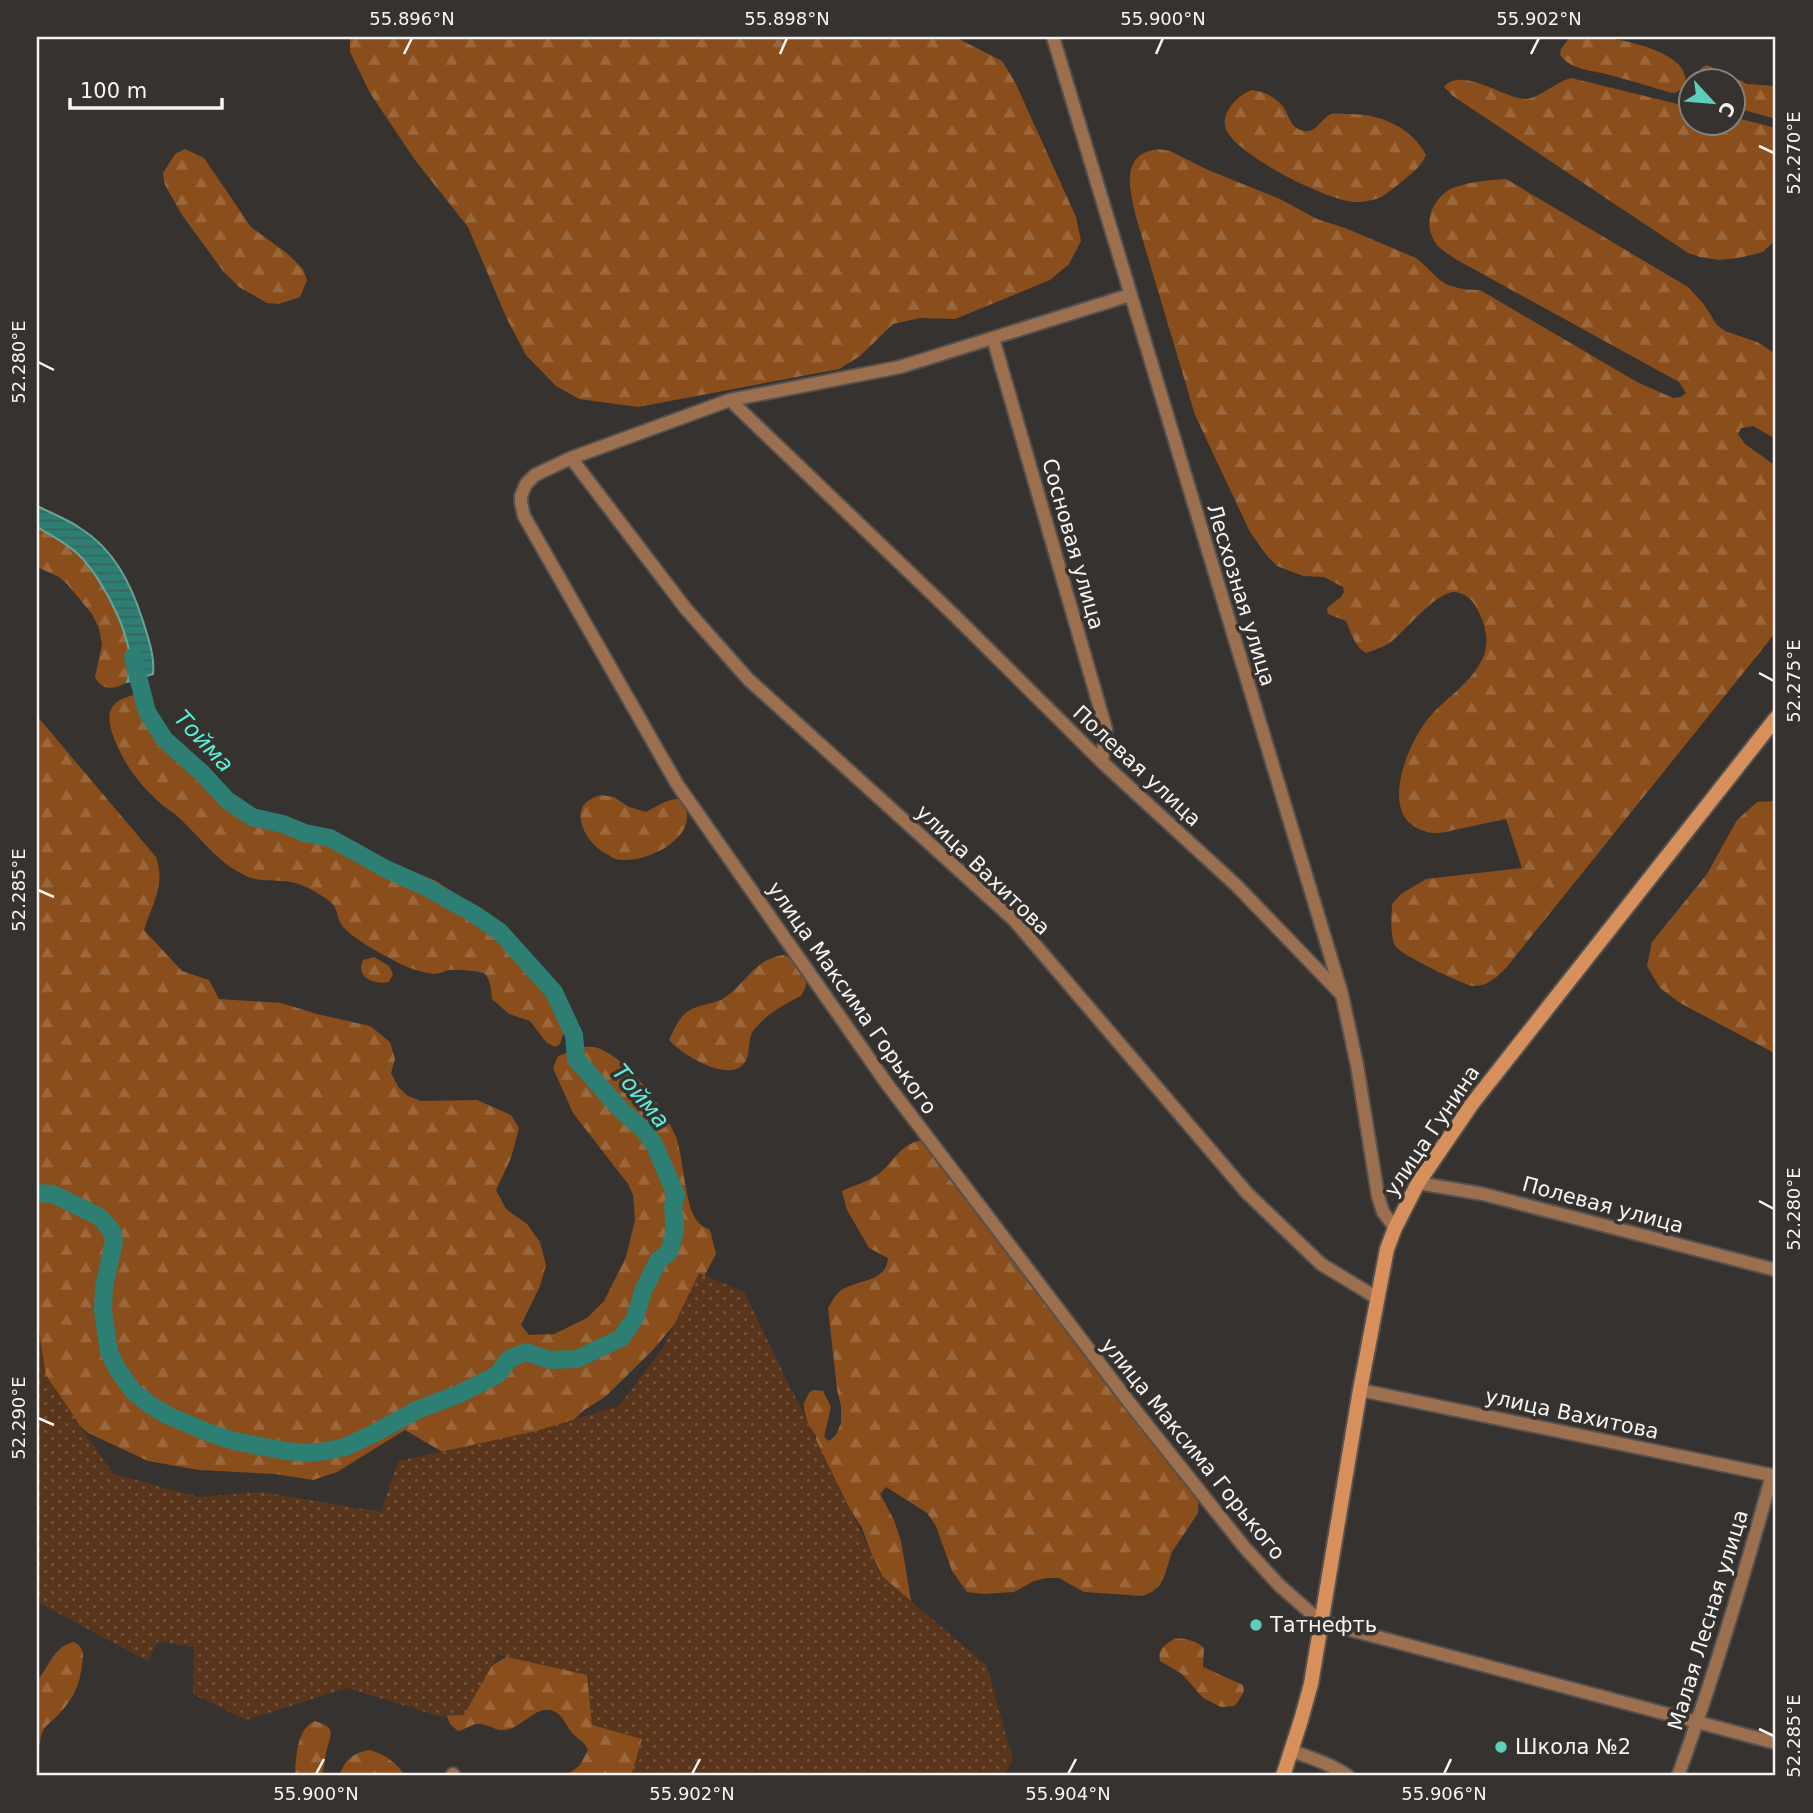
<svg xmlns="http://www.w3.org/2000/svg" width="1813" height="1813" font-family="'DejaVu Sans',sans-serif">
<defs>
<pattern id="forest-firs" width="22" height="20" patternUnits="userSpaceOnUse" patternTransform="scale(1.75)"><rect width="22" height="20" fill="#8a4e1c"/><path d="M5 1l3.5 6h-7zM16 11l3.5 6h-7z" fill="#9b683d"/></pattern>
<pattern id="garden-dots" width="8" height="8" patternUnits="userSpaceOnUse" patternTransform="scale(1.75)"><rect width="8" height="8" fill="#59351b"/><path d="M2 2h.1M6 6h.1" fill="none" stroke="#72533d" stroke-width="1.8" stroke-linecap="round"/></pattern>
<pattern id="water-rules" width="6" height="5" patternUnits="userSpaceOnUse" patternTransform="scale(1.75)"><rect width="6" height="5" fill="#2c7f72"/><path d="M0 2.5h6" fill="none" stroke="#3b645e"/></pattern>
</defs>
<rect width="100%" height="100%" fill="#36322f"/>
<path fill="url(#forest-firs)" d="M 352,37 L 955,37 L 1002,61 L 1015,82 L 1076,217 L 1081,241 L 1069,264 L 1050,280 L 955,319 L 920,318 L 893,324 L 860,356 L 839,369 L 638,407 L 579,399 L 556,386 L 526,355 L 507,319 L 468,227 L 415,160 L 370,93 L 350,52 L 350,39 Z
M 1570,37 C 1579,37 1589,36 1598,37 C 1619,38 1681,51 1685,76 C 1686,80 1685,84 1685,87 L 1675,93 L 1668,92 C 1649,86 1629,80 1610,75 C 1593,70 1572,71 1560,55 L 1561,49 Z
M 1707,65 L 1747,84 L 1776,86 L 1776,119 L 1733,107 L 1732,80 L 1703,80 L 1700,74 L 1701,68 Z
M 1571,78 L 1690,107 L 1690,122 L 1732,122 L 1733,117 L 1776,128 L 1776,239 L 1763,252 L 1739,258 L 1719,260 L 1700,257 L 1688,253 L 1453,96 L 1444,87 C 1460,65 1507,100 1527,99 C 1540,97 1556,82 1571,78 Z
M 1252,90 C 1266,92 1276,97 1284,108 C 1290,118 1291,129 1305,131 C 1316,133 1322,118 1331,114 C 1336,113 1343,114 1348,114 C 1378,113 1412,127 1426,155 C 1424,158 1423,161 1421,164 C 1417,170 1385,196 1379,198 C 1373,200 1364,202 1358,202 C 1332,204 1229,152 1225,126 C 1222,111 1239,94 1252,90 Z
M 185,149 L 204,158 L 251,227 L 288,254 L 303,269 L 307,280 L 300,297 L 279,304 L 267,303 L 239,287 L 223,271 L 182,215 L 165,185 L 163,173 L 175,154 Z
M 1158,149 L 1170,151 L 1208,170 L 1280,199 L 1317,219 L 1345,228 L 1416,258 C 1426,265 1436,279 1446,284 C 1457,289 1469,290 1480,290 L 1637,382 L 1673,398 L 1681,397 L 1686,393 L 1679,382 L 1457,260 C 1449,254 1440,250 1435,242 C 1424,225 1430,204 1446,192 C 1460,182 1489,180 1506,179 L 1688,287 L 1703,303 L 1717,325 L 1725,331 L 1757,342 L 1776,354 L 1776,439 L 1753,426 L 1741,428 L 1738,434 L 1745,444 L 1776,466 L 1776,632 L 1506,968 C 1497,977 1488,986 1474,986 C 1465,986 1402,955 1396,947 C 1389,936 1392,916 1392,904 L 1401,894 L 1426,879 L 1522,868 L 1506,819 C 1490,822 1474,826 1459,829 C 1452,830 1445,833 1438,833 C 1431,834 1423,831 1417,828 C 1381,810 1407,747 1425,723 C 1442,699 1473,684 1484,655 C 1490,639 1484,620 1475,605 C 1471,598 1461,591 1453,592 C 1433,595 1407,629 1391,642 C 1383,647 1375,650 1366,653 C 1355,647 1351,633 1346,621 L 1328,614 L 1327,608 L 1341,597 L 1344,592 L 1343,587 L 1324,577 L 1303,576 L 1277,566 L 1268,557 L 1250,532 L 1195,415 L 1136,217 C 1130,190 1119,154 1158,149 Z
M 37,527 C 51,535 66,543 78,554 C 103,578 141,648 127,682 C 115,690 102,691 95,677 L 102,645 L 99,628 L 92,614 L 67,584 L 59,577 L 37,567 Z
M 134,695 L 138,698 L 163,743 L 189,764 L 227,789 L 242,805 L 292,828 L 330,838 L 356,842 L 387,861 L 436,881 L 481,911 L 504,929 L 516,944 L 522,947 L 535,963 L 564,1032 L 560,1044 L 555,1047 L 546,1042 L 530,1021 L 509,1014 L 492,999 C 491,991 491,981 485,974 C 482,971 455,969 449,970 C 444,971 439,974 434,974 C 425,973 411,969 403,965 C 387,957 350,938 341,924 C 335,913 339,906 325,898 C 312,889 297,881 281,881 C 273,880 263,881 255,879 C 221,869 202,838 177,816 C 172,811 165,808 160,803 C 141,786 126,767 116,743 C 106,719 104,702 134,695 Z
M 37,716 L 156,857 C 166,885 152,904 144,930 L 182,971 L 209,980 L 219,999 L 281,1003 L 317,1014 L 370,1026 L 390,1042 L 395,1059 L 391,1073 L 399,1088 L 408,1096 L 421,1101 L 477,1100 L 511,1115 L 519,1128 L 511,1158 L 496,1190 L 506,1209 L 527,1224 L 540,1242 L 546,1265 L 540,1286 L 521,1325 L 529,1335 L 554,1334 L 587,1318 L 604,1301 L 626,1257 L 635,1220 L 633,1195 L 628,1184 L 573,1113 L 553,1068 L 558,1056 C 569,1052 582,1045 594,1047 C 625,1054 665,1109 676,1137 C 684,1159 684,1203 697,1221 C 700,1225 705,1227 710,1230 L 716,1254 L 685,1312 L 652,1351 L 605,1397 L 584,1410 L 537,1455 L 461,1463 L 405,1430 L 337,1472 L 313,1480 L 275,1474 L 199,1470 L 148,1461 L 88,1433 L 37,1387 Z
M 601,795 L 614,797 L 629,807 L 646,812 C 654,808 668,799 676,799 C 683,800 685,805 686,810 C 695,841 641,865 616,859 C 613,858 610,856 607,854 C 594,848 584,835 581,821 C 578,805 588,799 601,795 Z
M 1776,801 L 1776,1054 L 1680,1003 L 1660,988 L 1647,966 L 1652,942 L 1707,874 L 1737,820 L 1757,802 Z
M 784,955 C 794,959 807,972 806,984 C 806,988 803,992 801,996 C 784,1004 765,1015 753,1031 C 747,1040 751,1053 745,1062 C 730,1085 681,1054 669,1040 C 674,1030 678,1019 687,1012 C 699,1003 716,1005 727,996 C 748,980 755,959 784,955 Z
M 374,957 L 389,966 L 393,974 L 389,982 C 375,985 355,978 363,960 Z
M 923,1140 L 933,1149 L 1121,1404 L 1199,1495 L 1198,1513 L 1172,1552 L 1164,1577 L 1159,1586 L 1152,1592 L 1142,1596 L 1084,1592 L 1059,1578 L 1047,1578 L 1034,1581 L 1014,1592 L 983,1594 L 967,1592 L 952,1571 L 936,1526 L 927,1513 L 886,1487 L 880,1494 L 894,1520 L 901,1541 L 912,1607 L 896,1650 L 875,1563 L 862,1528 L 815,1453 L 816,1436 L 808,1424 L 804,1409 L 804,1403 L 809,1393 L 813,1390 L 823,1391 L 831,1407 L 824,1437 L 829,1441 L 836,1435 L 841,1423 L 841,1407 L 837,1389 L 828,1308 C 831,1303 834,1297 838,1293 C 852,1279 887,1284 888,1258 L 869,1248 L 847,1210 L 842,1191 C 852,1186 864,1183 874,1177 C 893,1166 897,1144 923,1140 Z
M 1175,1638 C 1186,1639 1196,1640 1204,1648 L 1203,1667 L 1243,1685 L 1244,1691 L 1238,1702 L 1234,1706 L 1221,1707 L 1203,1698 L 1182,1674 L 1160,1661 C 1157,1648 1166,1645 1175,1638 Z
M 74,1642 C 84,1647 84,1655 82,1665 C 80,1685 73,1699 59,1714 C 55,1719 48,1723 44,1729 C 39,1736 42,1743 37,1749 L 37,1679 L 41,1676 C 50,1662 57,1645 74,1642 Z
M 519,1649 L 653,1667 L 637,1776 L 566,1776 L 580,1765 L 588,1750 C 585,1741 575,1738 570,1730 C 566,1725 563,1717 557,1713 C 538,1700 523,1729 504,1730 C 496,1731 486,1723 478,1724 C 471,1724 465,1730 458,1731 L 450,1724 L 444,1709 L 475,1671 L 493,1665 Z
M 315,1721 C 338,1728 330,1735 326,1753 C 325,1760 324,1768 322,1776 L 295,1776 C 296,1759 296,1729 315,1721 Z
M 370,1750 C 386,1755 396,1762 405,1776 L 339,1776 C 345,1760 352,1753 370,1750 Z"/>
<path fill="url(#garden-dots)" d="M 699,1273 L 744,1292 L 883,1577 L 987,1666 L 1013,1761 L 1003,1776 L 631,1776 L 642,1739 L 592,1725 L 587,1675 L 498,1655 L 464,1715 L 438,1716 L 348,1688 L 246,1720 L 193,1694 L 194,1647 L 158,1641 L 148,1661 L 37,1602 L 37,1319 L 46,1375 L 113,1474 L 199,1497 L 262,1492 L 381,1512 L 398,1461 L 536,1431 L 619,1406 L 663,1348 Z"/>
<path fill="url(#water-rules)" stroke="#69a298" stroke-width="2" d="M 37,506 C 51,513 67,519 80,528 C 114,549 131,584 143,621 C 148,638 155,656 153,674 L 127,682 C 141,648 103,578 78,554 C 66,543 51,535 37,527 Z"/>
<g fill="none" stroke-linecap="round" stroke-linejoin="round">
<path stroke="#2c7f72" stroke-width="18" d="M 37,1193 L 53,1194 L 100,1217 L 112,1231 L 114,1242 L 104,1287 L 103,1310 L 109,1352 L 118,1370 L 133,1391 L 149,1404 L 167,1415 L 207,1432 L 234,1441 L 286,1451 L 307,1453 L 326,1451 L 345,1447 L 373,1434 L 417,1410 L 459,1394 L 497,1375 L 509,1359 L 526,1352 L 550,1360 L 577,1359 L 621,1338 L 635,1318 L 643,1291 L 658,1261 L 669,1252 L 675,1231 L 673,1207 L 676,1195 L 655,1146 L 644,1130 L 622,1111 L 576,1059 L 574,1035 L 554,992 L 500,932 L 474,914 L 426,887 L 386,869 L 330,838 L 305,833 L 283,824 L 252,817 L 227,800 L 202,773 L 165,740 L 147,712 L 133,657"/>
<defs>
<path id="minor" d="M 1053,37 L 1341,991
M 1130,295 L 900,367 L 730,400 L 571,458 L 535,475 L 526,484 L 521,496 L 521,502 L 524,516 L 677,784 L 887,1084 L 1132,1406 L 1245,1548 L 1279,1585 L 1321,1622 L 1776,1743
M 993,338 L 1106,729 L 1102,762
M 730,400 L 955,616 L 1102,762 L 1237,886 L 1342,995 L 1357,1065 L 1378,1196 L 1383,1212 L 1395,1228
M 571,458 L 686,609 L 748,679 L 1014,920 L 1247,1193 L 1321,1264 L 1377,1298
M 1418,1183 L 1483,1194 L 1776,1270
M 1360,1390 L 1776,1476
M 1292,1751 C 1311,1758 1331,1764 1348,1776
M 452,1776 L 453,1774
M 1678,1776 C 1714,1677 1744,1576 1772,1475"/>
<path id="secondary" d="M 1283,1776 L 1301,1720 L 1311,1684 L 1360,1390 L 1387,1249 L 1395,1228 L 1418,1183 L 1472,1104 L 1776,718"/>
</defs>
<use href="#minor" stroke="#55514e" stroke-width="16"/>
<use href="#secondary" stroke="#55514e" stroke-width="18"/>
<use href="#minor" stroke="#9c6f4f" stroke-width="12"/>
<use href="#secondary" stroke="#d78f5b" stroke-width="14"/>
</g>
<path fill="none" stroke="#f7f4f2" stroke-width="2.5" d="M 404,54 L 412,38M 780,54 L 787,38M 1156,54 L 1163,38M 1531,54 L 1539,38M 1759,146 L 1774,153M 38,362 L 54,370M 1759,673 L 1774,681M 38,890 L 54,897M 1759,1201 L 1774,1209M 38,1418 L 54,1425M 1759,1729 L 1774,1736M 316,1774 L 324,1759M 692,1774 L 700,1759M 1068,1774 L 1076,1759M 1444,1774 L 1451,1759"/>
<g fill="#5ccebb" stroke="#36322f" stroke-width="2.5">
<circle cx="1256" cy="1625" r="7"/>
<circle cx="1501" cy="1747" r="7"/>
</g>
<g text-anchor="middle" dominant-baseline="central" stroke-width="7" stroke-linejoin="round" paint-order="stroke">
<g font-size="21" fill="#f7f4f2" stroke="#36322f">
<text transform="translate(1073 544) rotate(74)">Сосновая улица</text>
<text transform="translate(1241 595) rotate(73)">Лесхозная улица</text>
<text transform="translate(1137 766) rotate(43)">Полевая улица</text>
<text transform="translate(983 870) rotate(44)">улица Вахитова</text>
<text transform="translate(852 998) rotate(55)">улица Максима Горького</text>
<text transform="translate(1432 1131) rotate(-56)">улица Гунина</text>
<text transform="translate(1603 1205) rotate(15)">Полевая улица</text>
<text transform="translate(1572 1414) rotate(12)">улица Вахитова</text>
<text transform="translate(1193 1449) rotate(51)">улица Максима Горького</text>
<text transform="translate(1708 1620) rotate(-73)">Малая Лесная улица</text>
</g>
<g font-size="21" fill="#f7f4f2" stroke="#36322f" text-anchor="start">
<text x="1270" y="1625">Татнефть</text>
<text x="1515" y="1747">Школа №2</text>
</g>
<g font-size="23" font-style="italic" fill="#59f1d9" stroke="#36322f">
<text transform="translate(204 741) rotate(47)">Тойма</text>
<text transform="translate(641 1096) rotate(50)">Тойма</text>
</g>
</g>
<rect width="1813" height="1813" fill="none" stroke="#36322f" stroke-width="77"/>
<g transform="translate(1712 102) rotate(116)"><circle r="33" fill="#36322f" stroke="#83807d" stroke-width="2"/>
<path d="M0-5L12 26L0 18L-12 26Z" fill="#5ccebb"/>
<text y="-10" font-size="19" font-weight="bold" text-anchor="middle" fill="#f7f4f2">С</text>
</g>
<path d="M70 98v10h152v-10" fill="none" stroke="#f7f4f2" stroke-width="3.5"/>
<text x="80" y="98" font-size="21" fill="#f7f4f2" stroke="#36322f" stroke-width="5" paint-order="stroke">100 m</text>
<rect x="38" y="38" width="1736" height="1736" fill="none" stroke="#f7f4f2" stroke-width="2.5"/>
<g font-size="18" text-anchor="middle" fill="#f7f4f2">
<text x="412" y="25">55.896°N</text>
<text x="787" y="25">55.898°N</text>
<text x="1163" y="25">55.900°N</text>
<text x="1539" y="25">55.902°N</text>
<text transform="translate(1794 153) rotate(-90)" y="6">52.270°E</text>
<text transform="translate(19 362) rotate(-90)" y="6">52.280°E</text>
<text transform="translate(1794 681) rotate(-90)" y="6">52.275°E</text>
<text transform="translate(19 890) rotate(-90)" y="6">52.285°E</text>
<text transform="translate(1794 1209) rotate(-90)" y="6">52.280°E</text>
<text transform="translate(19 1418) rotate(-90)" y="6">52.290°E</text>
<text transform="translate(1794 1736) rotate(-90)" y="6">52.285°E</text>
<text x="316" y="1800">55.900°N</text>
<text x="692" y="1800">55.902°N</text>
<text x="1068" y="1800">55.904°N</text>
<text x="1444" y="1800">55.906°N</text>
</g>
</svg>
